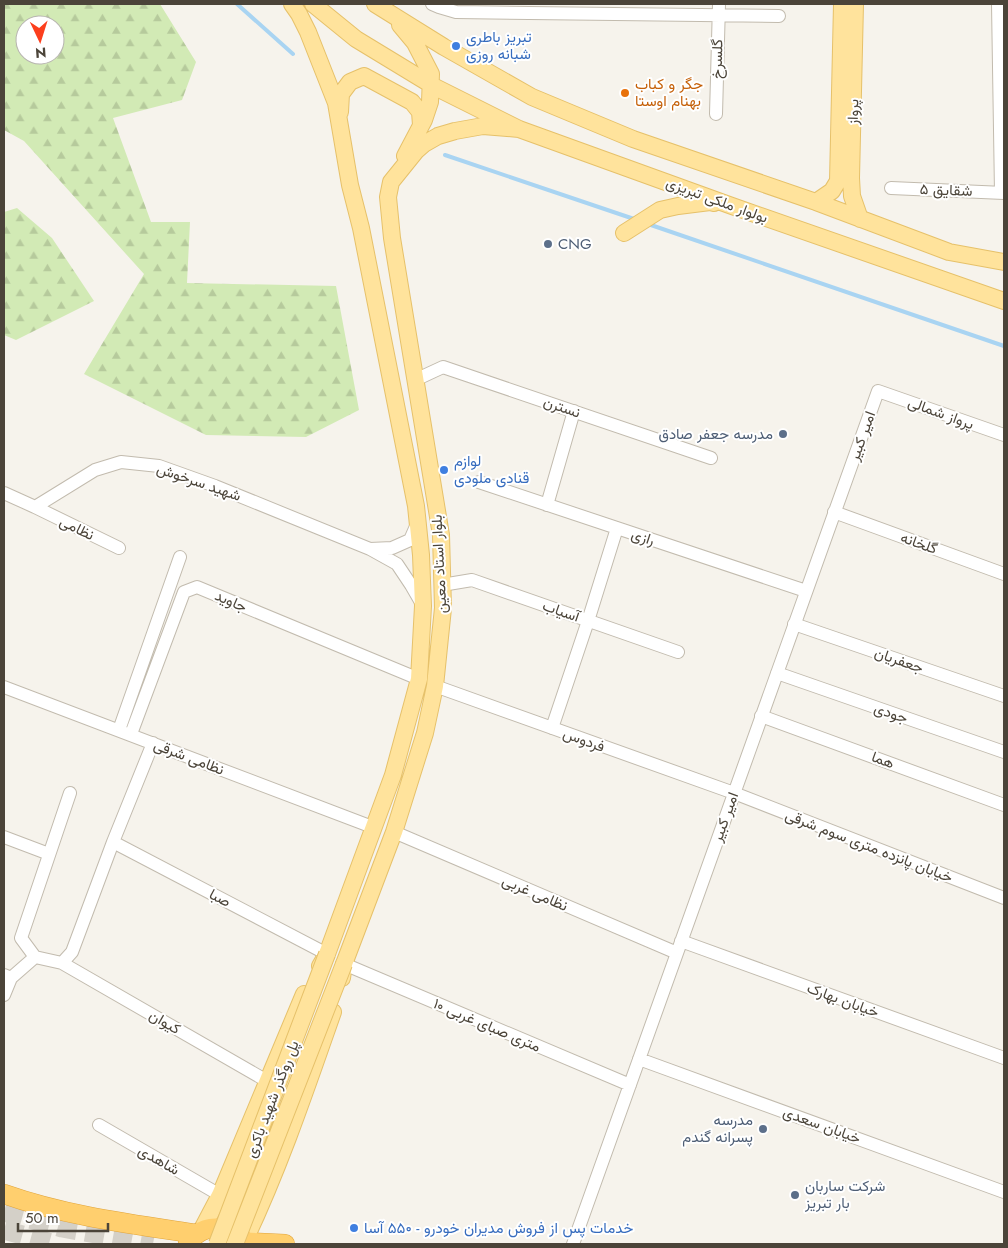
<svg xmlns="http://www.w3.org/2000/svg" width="1008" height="1248" font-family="Jost,Vazirmatn,sans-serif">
<defs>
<pattern id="forest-firs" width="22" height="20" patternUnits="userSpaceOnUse" patternTransform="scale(1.25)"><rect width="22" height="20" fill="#d2eab5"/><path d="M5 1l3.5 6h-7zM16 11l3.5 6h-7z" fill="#b6ca9c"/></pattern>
</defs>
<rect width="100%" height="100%" fill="#f6f3ec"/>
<path fill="url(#forest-firs)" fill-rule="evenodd" d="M 4,4 L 160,4 L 196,62 L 182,100 L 113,118 L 151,222 L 190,222 L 187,283 L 336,286 L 359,410 L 306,437 L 206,435 L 84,374 L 144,274 L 24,141 L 4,130 ZM 25,25 L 55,25 L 55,55 L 25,55 Z
M 17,208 L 52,238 L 94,301 L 16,340 L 4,335 L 4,212 Z"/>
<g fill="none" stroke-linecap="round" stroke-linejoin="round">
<path stroke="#a9d4f2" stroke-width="4" d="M 237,4 L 293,54
M 445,155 L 637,220
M 648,224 L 1004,346"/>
<path stroke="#d4d0c8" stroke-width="19" stroke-dasharray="19 9" stroke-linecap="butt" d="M 4,1212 L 62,1228 L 153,1244
M 4,1230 L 55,1244"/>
<defs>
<path id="minor" d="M 432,4 L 439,7 L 456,12 L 779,16
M 998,4 L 1001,193
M 716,114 L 719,4
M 891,188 L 1004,193
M 415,380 L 443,367 L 711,458
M 479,482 L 806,591
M 4,493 L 35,507 L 119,548
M 547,505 L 574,411
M 35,507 L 95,470 L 121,462 L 159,466 L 215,486 L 370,549
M 834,512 L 1004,574
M 417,524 L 410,540 L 392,548 L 370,549 L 397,564 L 411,585 L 422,604
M 442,585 L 472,580 L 678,652
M 794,624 L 1004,696
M 777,673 L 1004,752
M 435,686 L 734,793 L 1004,898
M 4,687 L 375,828
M 761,716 L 1004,805
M 552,728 L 588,621 L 617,528
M 119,730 L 180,557
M 131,734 L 184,592 L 197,587 L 419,679
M 70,793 L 21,938 L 35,957 L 62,963 L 72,952 L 113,842 L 153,743
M 394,832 L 677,953
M 4,837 L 49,854
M 113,842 L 327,954
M 681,941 L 1004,1058
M 62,963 L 267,1081
M 344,964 L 630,1085
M 4,975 L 11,978 L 35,957
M 4,995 L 11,978
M 639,1059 L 1004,1192
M 99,1125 L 220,1195
M 573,1244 L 878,391 L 1004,435"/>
<path id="major" d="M 292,4 L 299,14 L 308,32 L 336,103 L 350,185 L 361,228 L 416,506 L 421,555 L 423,606 L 419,679 L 393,775 L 327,954 L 320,966
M 313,4 L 356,39 L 435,87 L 519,129 L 732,206 L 1004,301
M 375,4 L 444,47 L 532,97 L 633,139 L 816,202 L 949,252 L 1004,262
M 855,4 L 851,178 L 852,196 L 860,219
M 400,25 L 415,43 L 431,74 L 430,102 L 424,120 L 405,156
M 340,112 L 341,94 L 350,82 L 364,76 L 412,102 L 420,112 L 421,125
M 816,202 L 832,191 L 838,181 L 842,4
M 624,233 L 660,210 L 678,206 L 710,202 L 714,203
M 342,978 L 344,964 L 394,832 L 425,733 L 435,686 L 443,608 L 441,535 L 392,238 L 388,197 L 391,182 L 416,151 L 424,144 L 438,136 L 455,131 L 483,126 L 519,129
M 200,1233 L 220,1195 L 304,994
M 245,1240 C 280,1166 306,1089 333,1012"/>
<path id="highway" d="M 4,1194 C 66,1216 131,1224 197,1234
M 246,1242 L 285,1244
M 188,1243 C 190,1240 193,1237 197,1234 C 212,1223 237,1228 247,1244"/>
</defs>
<use href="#minor" stroke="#c2bbae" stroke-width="14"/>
<use href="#major" stroke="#e6c16a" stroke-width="18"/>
<use href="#highway" stroke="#e0a43c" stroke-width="20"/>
<use href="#minor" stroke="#fff" stroke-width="12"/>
<use href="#major" stroke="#ffe39c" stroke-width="16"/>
<use href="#highway" stroke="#ffcf6e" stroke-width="19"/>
<defs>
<path id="major-bridge" d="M 217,1244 L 327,954
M 235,1244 L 344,964"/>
</defs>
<use href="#major-bridge" stroke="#e6c16a" stroke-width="18" stroke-linecap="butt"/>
<use href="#major-bridge" stroke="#ffe39c" stroke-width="16"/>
</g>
<g fill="#3f7fe0" stroke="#fff" stroke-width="2">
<circle cx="456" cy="46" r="5"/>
<circle cx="444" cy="470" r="5"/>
<circle cx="354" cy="1228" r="5"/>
</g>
<circle fill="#e8710a" stroke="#fff" stroke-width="2" cx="625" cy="93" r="5"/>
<g fill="#5c6f8a" stroke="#fff" stroke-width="2">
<circle cx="548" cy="244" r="5"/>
<circle cx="783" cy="434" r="5"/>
<circle cx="763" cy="1129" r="5"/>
<circle cx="795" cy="1195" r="5"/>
</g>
<g text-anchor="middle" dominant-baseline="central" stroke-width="4" stroke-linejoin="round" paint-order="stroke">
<g font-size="15" fill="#366cbe" stroke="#fff" text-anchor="start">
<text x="466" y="37">تبریز باطری<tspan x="466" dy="17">شبانه روزی</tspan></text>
<text x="454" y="461">لوازم<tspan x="454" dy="17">قنادی ملودی</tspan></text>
<text x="364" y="1228">خدمات پس از فروش مدیران خودرو - ۵۵۰ آسا</text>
</g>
<g font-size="15" fill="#4b4439" stroke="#fff">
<text transform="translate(717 59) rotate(-89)">گلسرخ</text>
<text transform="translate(853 112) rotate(-89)">پرواز</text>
<text transform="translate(946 190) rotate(2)">شقایق ۵</text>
<text transform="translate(717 200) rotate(20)">بولوار ملکی تبریزی</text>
<text transform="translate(562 407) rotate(19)">نسترن</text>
<text transform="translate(941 413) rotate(20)">پرواز شمالی</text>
<text transform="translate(862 436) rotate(-70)">امیر کبیر</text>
<text transform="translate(199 482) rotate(19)">شهید سرخوش</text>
<text transform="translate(77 528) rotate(26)">نظامی</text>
<text transform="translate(643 537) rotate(18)">رازی</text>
<text transform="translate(919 543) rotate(20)">گلخانه</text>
<text transform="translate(439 564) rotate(-93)">بلوار استاد معین</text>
<text transform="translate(231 601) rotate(23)">جاوید</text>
<text transform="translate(561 611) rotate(19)">آسیاب</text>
<text transform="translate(899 660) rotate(19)">جعفریان</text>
<text transform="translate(891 713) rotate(19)">جودی</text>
<text transform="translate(584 740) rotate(20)">فردوس</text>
<text transform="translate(189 757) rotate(21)">نظامی شرقی</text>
<text transform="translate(883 760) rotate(20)">هما</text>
<text transform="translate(725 817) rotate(-70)">امیر کبیر</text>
<text transform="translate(869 846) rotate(21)">خیابان پانزده متری سوم شرقی</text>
<text transform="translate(535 893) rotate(23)">نظامی غربی</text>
<text transform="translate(220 898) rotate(28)">صبا</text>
<text transform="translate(843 1000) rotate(20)">خیابان بهارک</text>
<text transform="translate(165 1022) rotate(30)">کیوان</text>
<text transform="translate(487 1025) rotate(23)">۱۰ متری صبای غربی</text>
<text transform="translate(272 1099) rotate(-69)">پل روگذر شهید باکری</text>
<text transform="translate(822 1125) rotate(20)">خیابان سعدی</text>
<text transform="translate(159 1160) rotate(30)">شاهدی</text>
</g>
<g font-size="15" fill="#c56008" stroke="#fff" text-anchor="start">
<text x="635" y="84">جگر و کباب<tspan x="635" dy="17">بهنام اوستا</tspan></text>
</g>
<g font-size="15" fill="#4e5e75" stroke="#fff" text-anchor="start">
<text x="558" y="244">CNG</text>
<text x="773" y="434" text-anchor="end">مدرسه جعفر صادق</text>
<text x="753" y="1120" text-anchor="end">مدرسه<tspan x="753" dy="17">پسرانه گندم</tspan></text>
<text x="805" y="1186">شرکت ساربان<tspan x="805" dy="17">بار تبریز</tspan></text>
</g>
</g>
<rect width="1008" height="1248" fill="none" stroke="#4b4439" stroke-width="10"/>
<g transform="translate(40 40) rotate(176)"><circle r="24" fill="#ffffff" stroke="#b7b4b0"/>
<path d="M0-4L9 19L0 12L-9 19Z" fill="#fc3f1d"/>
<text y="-8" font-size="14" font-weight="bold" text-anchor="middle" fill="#4b4439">N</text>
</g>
<path d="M18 1223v8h90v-8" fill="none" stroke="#4b4439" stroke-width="2.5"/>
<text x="25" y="1223" font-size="15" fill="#4b4439" stroke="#ffffff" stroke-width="4" paint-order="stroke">50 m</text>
</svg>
